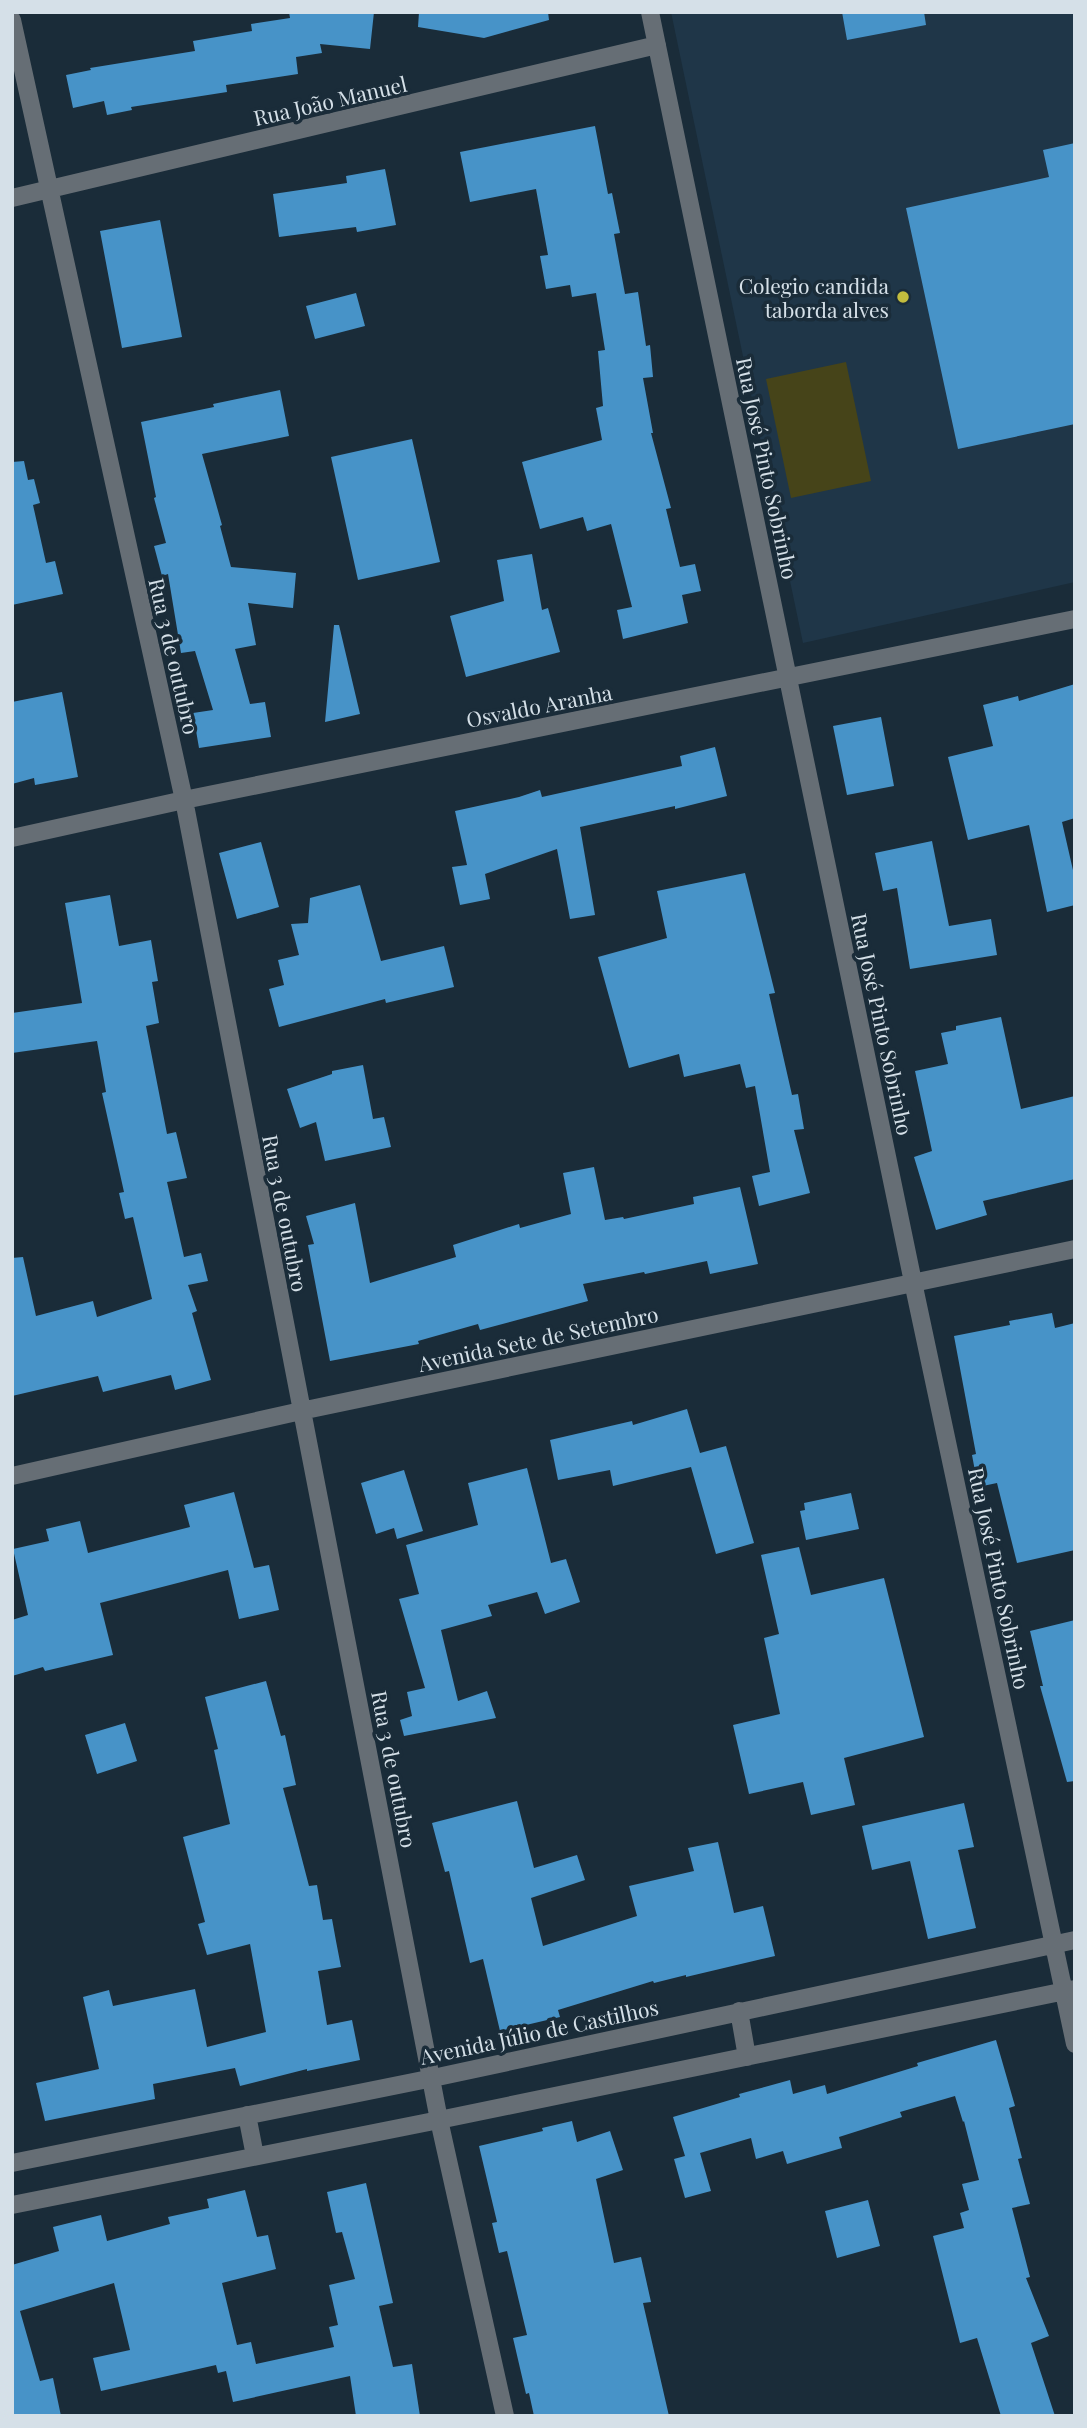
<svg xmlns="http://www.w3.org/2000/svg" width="1087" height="2428" font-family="'Playfair Display',serif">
<rect width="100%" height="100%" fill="#1a2c39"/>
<path fill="#1f3648" d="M 671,12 L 1075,12 L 1075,582 L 803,643 Z"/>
<path fill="#464419" d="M 846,362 L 871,481 L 791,498 L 766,379 Z"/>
<path fill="#4793c8" d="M 289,12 L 374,12 L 370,49 L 320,44 L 322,53 L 296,57 L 298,74 L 226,85 L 227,92 L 131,107 L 132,110 L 107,115 L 104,101 L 73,108 L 66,75 L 91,70 L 90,68 L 195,51 L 193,41 L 252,31 L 251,24 L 290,18 Z
M 419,12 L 548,12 L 549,20 L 484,38 L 418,27 Z
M 842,12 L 924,12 L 926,25 L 847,40 Z
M 595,126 L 608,194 L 612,193 L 620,233 L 614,234 L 625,294 L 638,292 L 646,346 L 650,345 L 653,377 L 643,378 L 653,433 L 651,433 L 671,508 L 666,509 L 680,567 L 695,564 L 701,591 L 682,595 L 688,623 L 623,639 L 617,610 L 632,607 L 611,524 L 587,531 L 583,517 L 540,529 L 522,462 L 602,440 L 596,408 L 603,406 L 598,351 L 605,350 L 596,293 L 572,297 L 570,285 L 546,289 L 540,256 L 548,255 L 536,189 L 470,202 L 460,152 Z
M 1075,143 L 1075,424 L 958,449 L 906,208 L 1049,177 L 1043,150 Z
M 385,169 L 396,225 L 357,232 L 356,227 L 279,237 L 273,194 L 347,183 L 346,176 Z
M 160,220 L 182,337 L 122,348 L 100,231 Z
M 356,293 L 365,326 L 315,339 L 306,306 Z
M 280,390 L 289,436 L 202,454 L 222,525 L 220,526 L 231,567 L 296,573 L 293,608 L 248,603 L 256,645 L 235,649 L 250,704 L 265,702 L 271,737 L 199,748 L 193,713 L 213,710 L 195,651 L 181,653 L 168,574 L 162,576 L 154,546 L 166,543 L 154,498 L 156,497 L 141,422 L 214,407 L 213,404 Z
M 412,439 L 440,562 L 358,580 L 331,457 Z
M 24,461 L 28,480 L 34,479 L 40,503 L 33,505 L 46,563 L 55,561 L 63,594 L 12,605 L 12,462 Z
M 532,554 L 542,610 L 548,608 L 560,652 L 466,677 L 450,616 L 504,601 L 497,560 Z
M 334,625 L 339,625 L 360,714 L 325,722 Z
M 1075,684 L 1075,818 L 1062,822 L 1075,879 L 1075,905 L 1047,912 L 1029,825 L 968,840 L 948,757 L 993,746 L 983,705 L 1018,696 L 1019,701 Z
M 62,692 L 78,777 L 35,785 L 34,778 L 12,784 L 12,702 Z
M 881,717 L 894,786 L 847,795 L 833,726 Z
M 715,747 L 727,796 L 675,809 L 675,806 L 580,827 L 595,915 L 570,919 L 557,849 L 485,874 L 490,899 L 460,905 L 452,867 L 467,865 L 455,811 L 519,797 L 540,790 L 542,797 L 682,766 L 680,756 Z
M 932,841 L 949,926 L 991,919 L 997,955 L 910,969 L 897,888 L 883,891 L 875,853 Z
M 261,842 L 279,907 L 237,919 L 219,853 Z
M 745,873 L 775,993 L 769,994 L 792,1095 L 798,1094 L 804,1129 L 794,1130 L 810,1193 L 759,1206 L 752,1176 L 770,1172 L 755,1086 L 746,1088 L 740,1064 L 684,1077 L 679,1054 L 629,1068 L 598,957 L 667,938 L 657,891 Z
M 360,885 L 381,961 L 444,946 L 454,987 L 386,1003 L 385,999 L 279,1027 L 269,989 L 284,985 L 278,960 L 299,955 L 291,924 L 308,923 L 310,898 Z
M 110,895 L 119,946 L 151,940 L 158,981 L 152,982 L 159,1023 L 146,1026 L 167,1134 L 176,1132 L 187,1178 L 167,1182 L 184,1257 L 201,1253 L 208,1281 L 188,1285 L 197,1311 L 192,1313 L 211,1380 L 175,1390 L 171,1375 L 103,1392 L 98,1376 L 12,1396 L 12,1258 L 23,1257 L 36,1316 L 93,1301 L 97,1317 L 152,1299 L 133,1217 L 125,1219 L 119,1193 L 124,1192 L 102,1093 L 106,1092 L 97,1041 L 12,1053 L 12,1013 L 82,1003 L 65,903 Z
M 1001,1017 L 1021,1109 L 1075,1096 L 1075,1179 L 983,1201 L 987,1215 L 936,1230 L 914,1157 L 932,1151 L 915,1071 L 948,1064 L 941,1033 L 956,1030 L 956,1026 Z
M 363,1065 L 373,1119 L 384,1117 L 391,1147 L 325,1161 L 316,1122 L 300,1128 L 287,1089 L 332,1074 L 332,1071 Z
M 594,1167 L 605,1220 L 623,1217 L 624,1219 L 694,1204 L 693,1197 L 740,1187 L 758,1264 L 710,1274 L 707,1261 L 645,1274 L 644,1272 L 583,1284 L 588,1301 L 480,1330 L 478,1324 L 418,1341 L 419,1344 L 330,1361 L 308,1245 L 314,1244 L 306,1216 L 355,1203 L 370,1283 L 456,1257 L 453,1245 L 519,1224 L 520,1228 L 571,1214 L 563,1173 Z
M 1052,1313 L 1055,1328 L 1075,1323 L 1075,1550 L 1017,1563 L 997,1483 L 978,1487 L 972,1455 L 976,1454 L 954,1336 L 1010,1325 L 1009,1321 Z
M 687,1409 L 700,1453 L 726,1446 L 754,1543 L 716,1554 L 691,1467 L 613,1486 L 610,1470 L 558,1480 L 550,1440 L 632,1421 L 633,1425 Z
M 527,1468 L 551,1563 L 566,1559 L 580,1602 L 545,1614 L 537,1592 L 488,1605 L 492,1616 L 441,1630 L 458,1701 L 487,1691 L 496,1718 L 404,1736 L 400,1720 L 412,1716 L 407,1692 L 425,1688 L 399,1599 L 419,1594 L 406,1545 L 478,1525 L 468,1483 Z
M 404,1470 L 423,1531 L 397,1539 L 394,1528 L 376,1534 L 361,1483 Z
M 234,1492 L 254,1568 L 269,1565 L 279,1610 L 239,1619 L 228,1570 L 100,1603 L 113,1655 L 45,1671 L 43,1667 L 12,1676 L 12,1620 L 28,1615 L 13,1549 L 49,1541 L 46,1529 L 80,1521 L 88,1553 L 190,1527 L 184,1505 Z
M 851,1493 L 859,1529 L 806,1540 L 800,1511 L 805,1510 L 804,1503 Z
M 799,1547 L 811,1595 L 884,1578 L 924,1737 L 844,1758 L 855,1805 L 811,1815 L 803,1782 L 749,1794 L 733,1725 L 780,1714 L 764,1638 L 779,1634 L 761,1555 Z
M 1075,1620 L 1075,1781 L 1067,1782 L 1040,1686 L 1043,1686 L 1030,1631 Z
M 266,1681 L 281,1736 L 285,1735 L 296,1785 L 283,1788 L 297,1840 L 309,1886 L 317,1885 L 323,1920 L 332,1919 L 336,1941 L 341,1967 L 318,1971 L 327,2025 L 352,2020 L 360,2060 L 307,2071 L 307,2069 L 240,2086 L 235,2068 L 153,2084 L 155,2099 L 45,2121 L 36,2083 L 99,2069 L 83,1997 L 109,1990 L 113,2006 L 195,1989 L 207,2047 L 266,2032 L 250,1944 L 207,1955 L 198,1924 L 205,1922 L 183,1837 L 230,1824 L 214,1750 L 218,1749 L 205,1697 Z
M 125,1723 L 137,1761 L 97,1774 L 85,1735 Z
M 517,1801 L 534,1868 L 577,1855 L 585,1880 L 531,1898 L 543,1946 L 637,1916 L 629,1886 L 694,1871 L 688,1848 L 718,1842 L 734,1913 L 763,1906 L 775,1956 L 686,1977 L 686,1975 L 654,1983 L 653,1981 L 558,2010 L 560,2017 L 500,2031 L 483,1959 L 470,1963 L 449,1871 L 445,1872 L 432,1823 Z
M 964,1803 L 974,1847 L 958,1850 L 976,1928 L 928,1939 L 910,1861 L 872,1870 L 862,1826 Z
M 996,2040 L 1015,2106 L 1009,2108 L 1022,2158 L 1018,2159 L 1030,2204 L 1012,2208 L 1030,2277 L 1026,2278 L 1049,2336 L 1031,2343 L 1055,2416 L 1001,2416 L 977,2338 L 960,2343 L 933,2236 L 964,2228 L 960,2213 L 969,2210 L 962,2184 L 979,2180 L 964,2121 L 963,2122 L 955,2096 L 900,2112 L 902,2117 L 839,2137 L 842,2148 L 787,2164 L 783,2151 L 756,2159 L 751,2138 L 700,2153 L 711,2191 L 685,2198 L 674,2159 L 685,2156 L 673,2117 L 740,2097 L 739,2094 L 790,2080 L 793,2094 L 825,2085 L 827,2094 L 918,2066 L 917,2063 Z
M 572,2121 L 577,2142 L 610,2131 L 623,2170 L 596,2179 L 614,2263 L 641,2257 L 651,2302 L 643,2303 L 669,2416 L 534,2416 L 529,2393 L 526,2394 L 513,2338 L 527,2335 L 507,2251 L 499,2253 L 492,2223 L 497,2222 L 479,2146 L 543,2131 L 542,2128 Z
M 366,2183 L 393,2303 L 379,2306 L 393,2367 L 412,2364 L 420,2416 L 356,2416 L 350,2376 L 233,2402 L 226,2371 L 218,2373 L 216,2365 L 101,2391 L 93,2358 L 130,2350 L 114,2283 L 20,2311 L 40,2381 L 53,2378 L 61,2416 L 12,2416 L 12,2265 L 59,2251 L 53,2227 L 101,2215 L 107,2241 L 170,2224 L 168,2217 L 209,2208 L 207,2199 L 245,2190 L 257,2237 L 268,2235 L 276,2269 L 222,2283 L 237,2345 L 251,2342 L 256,2364 L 334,2347 L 329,2327 L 338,2325 L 329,2285 L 355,2279 L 342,2232 L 336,2233 L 327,2192 Z
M 868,2200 L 880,2246 L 837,2258 L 825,2211 Z"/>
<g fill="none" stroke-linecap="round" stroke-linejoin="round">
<path stroke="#666e75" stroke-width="18" d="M 650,12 L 913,1282 L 1075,2044
M 12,20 L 184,800 L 439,2120 L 505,2416
M 12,198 L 657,45
M 12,838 L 184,800 L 1075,619
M 12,1476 L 301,1411 L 1075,1249
M 739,2011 L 747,2057
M 247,2115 L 255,2156
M 12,2163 L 433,2078 L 1075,1940
M 12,2205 L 439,2120 L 1075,1989"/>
</g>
<circle fill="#c3bd3e" stroke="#1a2c39" stroke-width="2.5" cx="903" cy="297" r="7"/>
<g text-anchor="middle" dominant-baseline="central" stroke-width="7" stroke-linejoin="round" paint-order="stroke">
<g font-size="21" fill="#d5e0e8" stroke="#1a2c39">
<text transform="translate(330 100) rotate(-13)">Rua João Manuel</text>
<text transform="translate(768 468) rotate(78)">Rua José Pinto Sobrinho</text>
<text transform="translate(175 656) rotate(77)">Rua 3 de outubro</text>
<text transform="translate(539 705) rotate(-11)">Osvaldo Aranha</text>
<text transform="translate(883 1024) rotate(78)">Rua José Pinto Sobrinho</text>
<text transform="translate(286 1213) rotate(79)">Rua 3 de outubro</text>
<text transform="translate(538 1338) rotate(-12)">Avenida Sete de Setembro</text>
<text transform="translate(1000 1578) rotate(78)">Rua José Pinto Sobrinho</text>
<text transform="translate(395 1769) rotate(79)">Rua 3 de outubro</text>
<text transform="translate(539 2031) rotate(-12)">Avenida Júlio de Castilhos</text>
</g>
<g font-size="21" fill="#d5e0e8" stroke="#1a2c39" text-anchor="end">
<text x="889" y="285">Colegio candida<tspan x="889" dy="24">taborda alves</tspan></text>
</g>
</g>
<rect width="1087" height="2428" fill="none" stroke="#d5e0e8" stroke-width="28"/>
</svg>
